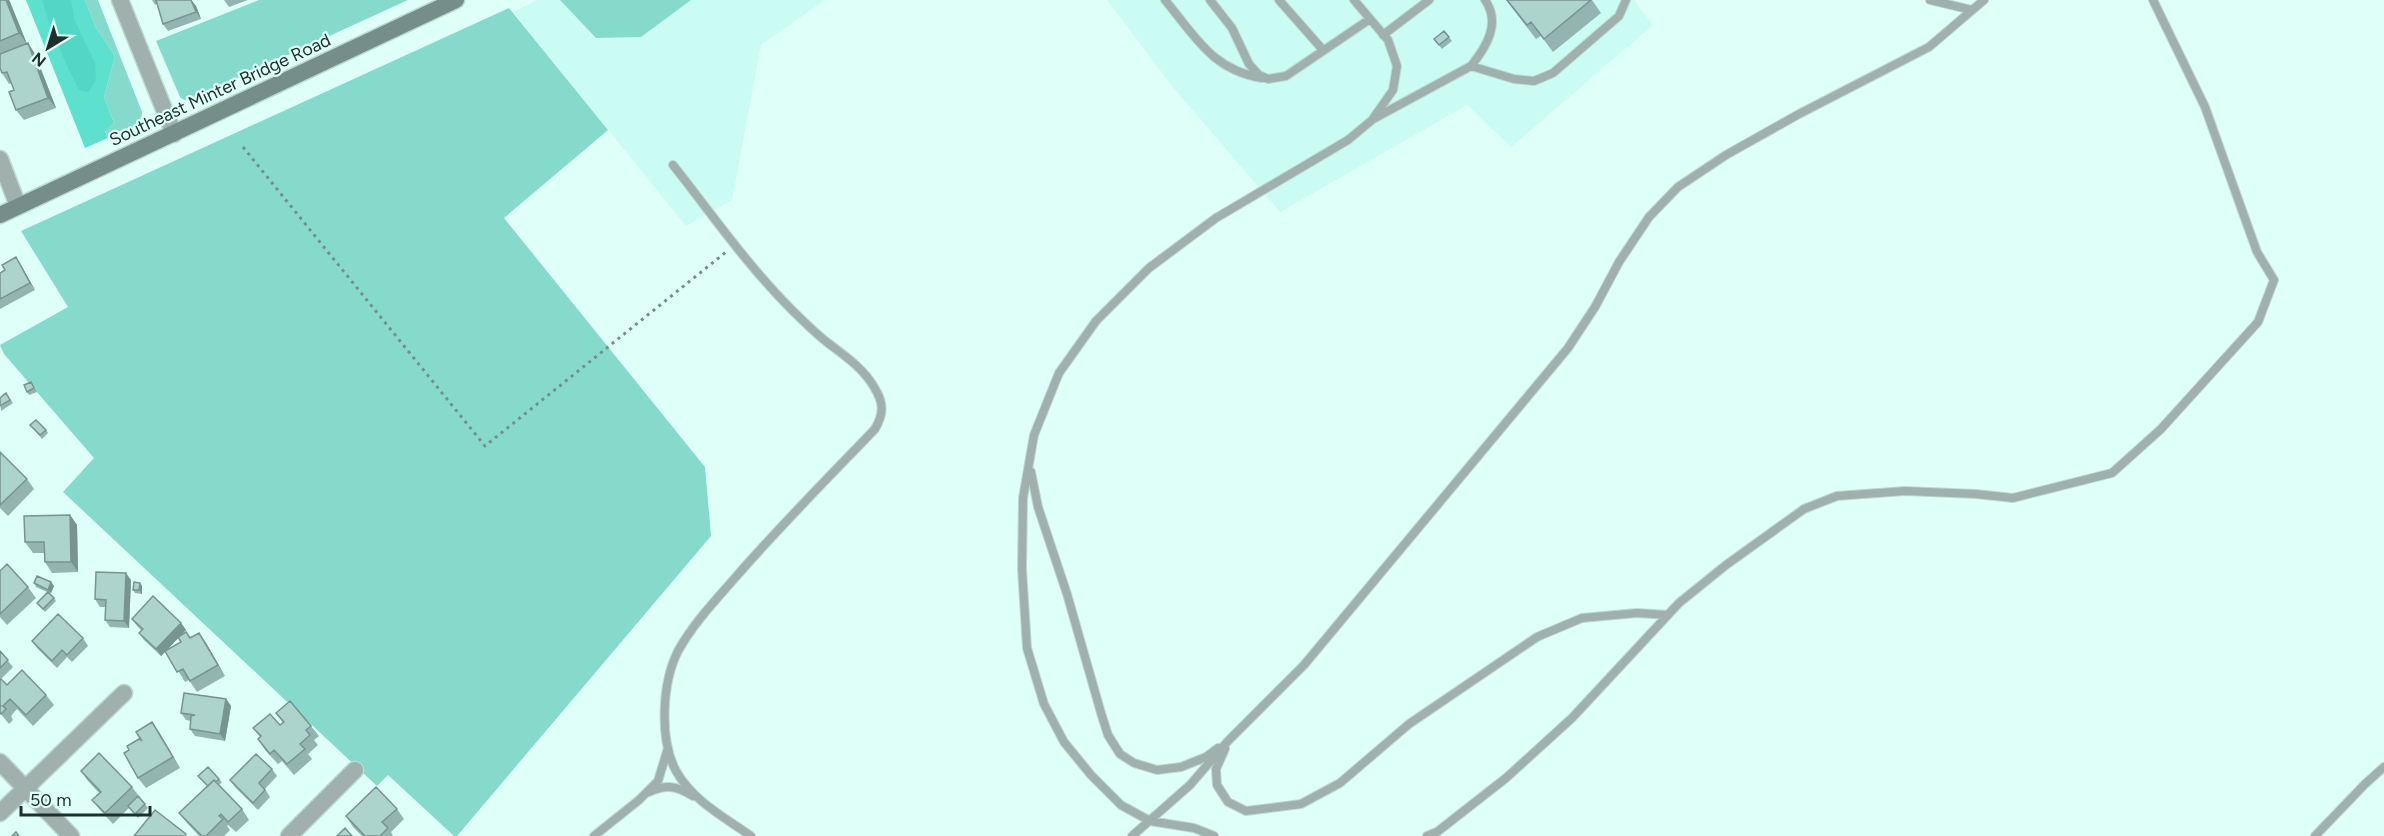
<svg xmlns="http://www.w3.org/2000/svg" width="2384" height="836" font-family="Figtree,sans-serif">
<rect width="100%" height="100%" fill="#dffff9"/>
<path fill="#cafcf3" d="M 537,0 L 560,0 L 596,38 L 641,37 L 691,0 L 825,0 L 761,45 L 732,200 L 686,226 L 513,12 Z
M 1107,0 L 1634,0 L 1653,25 L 1511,147 L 1467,105 L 1280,212 L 1172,86 Z"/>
<path fill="#86dacc" d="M 85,0 L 98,0 L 142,112 C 142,128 121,132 108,138 L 105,131 L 114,123 L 104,97 L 115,56 L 96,28 Z
M 259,0 L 408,0 L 192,99 L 184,100 L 180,97 L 156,41 Z
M 560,0 L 691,0 L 641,37 L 596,38 Z
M 509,8 L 608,130 L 504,218 L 705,467 L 711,536 L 457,836 L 454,836 L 388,775 L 377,786 L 63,492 L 94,458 L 4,354 L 0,345 L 68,307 L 21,231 Z"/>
<path fill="#5ee0ce" d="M 26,0 L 85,0 L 96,28 L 115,56 L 104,97 L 114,123 L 105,131 L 108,138 L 85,148 Z"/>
<path fill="#53d6c4" d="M 42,0 L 71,0 L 75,21 L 95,63 L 96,80 L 88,92 L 79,90 C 64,60 51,32 42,0 Z"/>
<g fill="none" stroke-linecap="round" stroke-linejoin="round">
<defs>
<path id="service" d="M 1165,0 C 1195,36 1212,70 1262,78
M 1210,0 L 1232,28 L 1249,64 L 1259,75 L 1268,79 L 1286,76 L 1370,19
M 1279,0 L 1323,50
M 1930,0 L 1972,10
M 1383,35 L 1429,0
M 1471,66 L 1514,79 L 1534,81 L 1553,73 L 1619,16 L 1626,0
M 1375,118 L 1471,66 C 1487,46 1501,23 1485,0
M 673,165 C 711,213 747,265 791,309 C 803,321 815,333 828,343 C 845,356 863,368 874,387 C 884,403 884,413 875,429 C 828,478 779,527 734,579 C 714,602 693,624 678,651 C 662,683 659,739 676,771 C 693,801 724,817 751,836
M 1031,472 L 1038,507 L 1067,594 L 1101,713 L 1108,735 L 1120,754 L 1134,763 L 1157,770 L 1181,767 L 1206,757 L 1218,748
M 1225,749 L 1216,769 L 1217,785 L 1228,802 L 1246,811 L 1301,804 L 1340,783 L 1409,724 L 1537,637 L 1582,618 L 1637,613 L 1668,615
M 649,792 C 667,784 677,786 693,796
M 594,836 L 639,800 L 658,781 L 668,748
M 1132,836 L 1190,785 L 1228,741 L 1304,665 L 1568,348 L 1595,307 L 1619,262 L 1649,217 L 1678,187 L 1726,155 L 1799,114 L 1929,47 L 1984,0
M 1214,836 L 1194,828 L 1150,821 L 1121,805 L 1091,775 L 1064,742 L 1044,704 L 1027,648 L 1022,569 L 1023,498 L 1034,435 L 1059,373 L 1096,321 L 1149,268 L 1216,218 L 1348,140 L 1372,120 L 1393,90 L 1397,66 L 1388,40 L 1354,0
M 1427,836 L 1437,832 L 1506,778 L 1572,718 L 1679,603 L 1726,565 L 1804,509 L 1837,496 L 1905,491 L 1976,494 L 2013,498 L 2112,473 L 2161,429 L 2258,322 L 2274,280 L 2257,252 L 2205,107 L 2153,0
M 2315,836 L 2365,784 L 2384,767"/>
<path id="minor" d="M 120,0 L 174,134
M 0,159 L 18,206
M 0,762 L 71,836
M 0,813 L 124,693
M 289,836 L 355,770"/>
<path id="secondary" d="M 0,215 L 456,0"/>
</defs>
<use href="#service" stroke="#bcdad4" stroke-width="10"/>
<use href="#minor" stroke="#bcdad4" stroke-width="19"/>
<use href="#secondary" stroke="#bcdad4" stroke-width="19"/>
<path stroke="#778e8a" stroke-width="3" stroke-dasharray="3 4.5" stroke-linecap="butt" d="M 243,147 L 485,446 L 726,252"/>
<use href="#service" stroke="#a0b0ad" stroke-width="8"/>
<use href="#minor" stroke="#a0b0ad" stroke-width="16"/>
<use href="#secondary" stroke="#768e8a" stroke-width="16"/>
</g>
<path fill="#94b5af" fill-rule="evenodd" d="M 0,0 L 9,0 L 10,2 L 27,44 L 28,43 L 35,54 L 56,108 L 24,120 L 16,110 L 14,90 L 12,83 L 9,84 L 2,73 L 0,68 Z
M 152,0 L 191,0 L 196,6 L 201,19 L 168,31 L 163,24 L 157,4 L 155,5 Z
M 224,0 L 248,0 L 229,7 Z
M 1506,0 L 1592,0 L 1601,13 L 1553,52 L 1541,36 L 1536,39 Z
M 1444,31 L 1452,41 L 1442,49 L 1434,39 Z
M 16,257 L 35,290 L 0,309 L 0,273 L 5,270 Z
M 31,382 L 37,392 L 29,395 L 27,392 Z
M 6,393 L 13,403 L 1,411 L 0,398 Z
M 30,425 L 46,430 L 48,433 L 42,439 Z
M 0,452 L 27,479 L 34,489 L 8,516 L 0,508 Z
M 70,515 L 77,525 L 78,572 L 52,573 L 45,562 L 44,553 L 33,553 L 25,542 Z
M 0,571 L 28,587 L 36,598 L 7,625 L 0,617 Z
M 131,580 L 129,628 L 110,627 L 105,620 L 105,607 L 100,607 L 95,599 Z
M 51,582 L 54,586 L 51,593 L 49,592 L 56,601 L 45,612 L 37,603 L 47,592 L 36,587 L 34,583 Z
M 140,583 L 142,586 L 142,594 L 135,593 L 133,590 Z
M 132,619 L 181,623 L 186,630 L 181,635 L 186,632 L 190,638 L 199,633 L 206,643 L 225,676 L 197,692 L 189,680 L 185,682 L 166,651 L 161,656 L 144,640 L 139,633 L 142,631 L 137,626 ZM 179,637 L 181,642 L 167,650 Z
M 83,638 L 88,646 L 72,662 L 67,657 L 57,668 L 37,648 L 32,641 Z
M 0,651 L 13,667 L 0,680 Z
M 0,680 L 7,685 L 46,695 L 54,705 L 33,726 L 17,709 L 11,716 L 13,720 L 9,724 L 0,713 Z
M 226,699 L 231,706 L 225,741 L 195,736 L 190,729 L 191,721 L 186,720 L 181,713 Z
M 276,713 L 311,726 L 319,736 L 314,740 L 318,745 L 308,754 L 312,759 L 294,775 L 282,761 L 278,764 L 265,750 L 258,739 L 260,737 L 253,728 L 280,725 L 283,723 Z
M 159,732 L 180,768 L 146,788 L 138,778 L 129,750 L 142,741 Z
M 272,769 L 277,776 L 265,789 L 270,797 L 258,810 L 235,787 L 230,780 Z
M 81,771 L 132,787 L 148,808 L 138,818 L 129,808 L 113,824 L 100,810 L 92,800 L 99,793 L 88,781 Z
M 198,776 L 219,779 L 222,782 L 219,785 L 242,809 L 249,820 L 236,832 L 228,825 L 227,826 L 230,830 L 224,836 L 199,836 L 187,823 L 179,813 L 207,786 Z
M 397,809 L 404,819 L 391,832 L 393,836 L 362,836 L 353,827 L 346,816 Z"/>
<path fill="#78948f" d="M 6,0 L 9,0 L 10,2 L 27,44 L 19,33 Z
M 191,0 L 196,6 L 201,19 L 196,12 Z
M 28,43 L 35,54 L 56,108 L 48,98 Z
M 16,257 L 21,265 L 35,290 L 30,283 Z
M 70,515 L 77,525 L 78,572 L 71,562 Z
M 126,573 L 131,580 L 129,628 L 124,621 Z
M 51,582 L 54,586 L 51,593 L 48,590 Z
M 140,583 L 142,586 L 142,594 L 139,590 Z
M 181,623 L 186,630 L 161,656 L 156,649 Z
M 199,633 L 206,643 L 225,676 L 218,665 Z
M 226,699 L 231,706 L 225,741 L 220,734 Z
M 152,722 L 159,732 L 180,768 L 173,757 Z"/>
<path fill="#acd3cc" stroke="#78948f" stroke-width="1.5" d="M 0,0 L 6,0 L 19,33 L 0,41 Z
M 156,0 L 191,0 L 196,12 L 163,24 Z
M 1507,0 L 1591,0 L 1544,39 L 1531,22 L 1527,25 Z
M 1444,31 L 1449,37 L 1439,45 L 1434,39 Z
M 28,43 L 48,98 L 16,110 L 9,92 L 14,90 L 7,72 L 2,73 L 0,68 L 0,54 Z
M 16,257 L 30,283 L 0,299 L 0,273 L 5,270 L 2,265 Z
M 31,382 L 34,388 L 27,392 L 24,385 Z
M 6,393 L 10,400 L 0,406 L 0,398 Z
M 36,420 L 46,430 L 40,435 L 30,425 Z
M 0,452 L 27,479 L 0,505 Z
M 70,515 L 71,562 L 45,562 L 44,542 L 25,542 L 24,516 Z
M 7,564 L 28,587 L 0,614 L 0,571 Z
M 96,572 L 126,573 L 124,621 L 105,620 L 106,600 L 95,599 Z
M 37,576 L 51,582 L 48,590 L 34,583 Z
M 134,582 L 140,583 L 139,590 L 133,590 Z
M 48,592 L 54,598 L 43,609 L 37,603 Z
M 153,596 L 181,623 L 156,649 L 139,633 L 143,629 L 132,619 Z
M 58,614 L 83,638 L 67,655 L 62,650 L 52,661 L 32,641 Z
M 186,632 L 190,638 L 199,633 L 218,665 L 190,681 L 183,669 L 177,672 L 165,651 L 181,642 L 178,637 Z
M 0,651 L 8,660 L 0,668 Z
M 22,670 L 46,695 L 26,715 L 10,699 L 3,706 L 6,709 L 1,714 L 0,712 L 0,707 L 1,706 L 0,705 L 0,680 L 1,679 L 7,685 Z
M 184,693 L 226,699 L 220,734 L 190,729 L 191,716 L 195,715 L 181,713 Z
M 290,701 L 311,726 L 306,730 L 310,735 L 300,744 L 305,749 L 287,764 L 274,750 L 270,754 L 258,739 L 261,736 L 253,728 L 270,714 L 280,725 L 284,722 L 276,713 Z
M 152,722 L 173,757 L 138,778 L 124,753 L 129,750 L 127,746 L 139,739 L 142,741 L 136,732 Z
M 99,753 L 132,787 L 105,813 L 92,800 L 101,792 L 81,771 Z
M 256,754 L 272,769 L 259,783 L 265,790 L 253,803 L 230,780 Z
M 208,767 L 219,779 L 216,782 L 214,780 L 208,786 L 198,776 Z
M 214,780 L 242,809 L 228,822 L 221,814 L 219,816 L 223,819 L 206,836 L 202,836 L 179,813 Z
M 376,787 L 397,809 L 382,822 L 388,828 L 380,836 L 365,836 L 346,816 Z
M 138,796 L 145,804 L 135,814 L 128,806 Z
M 155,810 L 186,834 L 185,836 L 134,836 Z
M 345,828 L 352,836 L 337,836 Z
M 16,832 L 19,836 L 12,836 Z"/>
<g text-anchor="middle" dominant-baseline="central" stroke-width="4.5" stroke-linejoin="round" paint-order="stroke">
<g font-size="18" fill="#1f2f2c" stroke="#dffff9">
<text transform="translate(220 90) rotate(-25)">Southeast Minter Bridge Road</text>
</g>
</g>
<g transform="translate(48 48) rotate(218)" stroke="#dffff9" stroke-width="4.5" paint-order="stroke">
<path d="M0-4.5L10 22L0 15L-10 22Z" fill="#1f2f2c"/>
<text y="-9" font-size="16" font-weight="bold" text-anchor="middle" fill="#1f2f2c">N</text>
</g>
<path d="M21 806v9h129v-9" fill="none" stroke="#1f2f2c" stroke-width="3"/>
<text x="30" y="806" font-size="18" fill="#1f2f2c" stroke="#dffff9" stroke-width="4.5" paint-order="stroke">50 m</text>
</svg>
